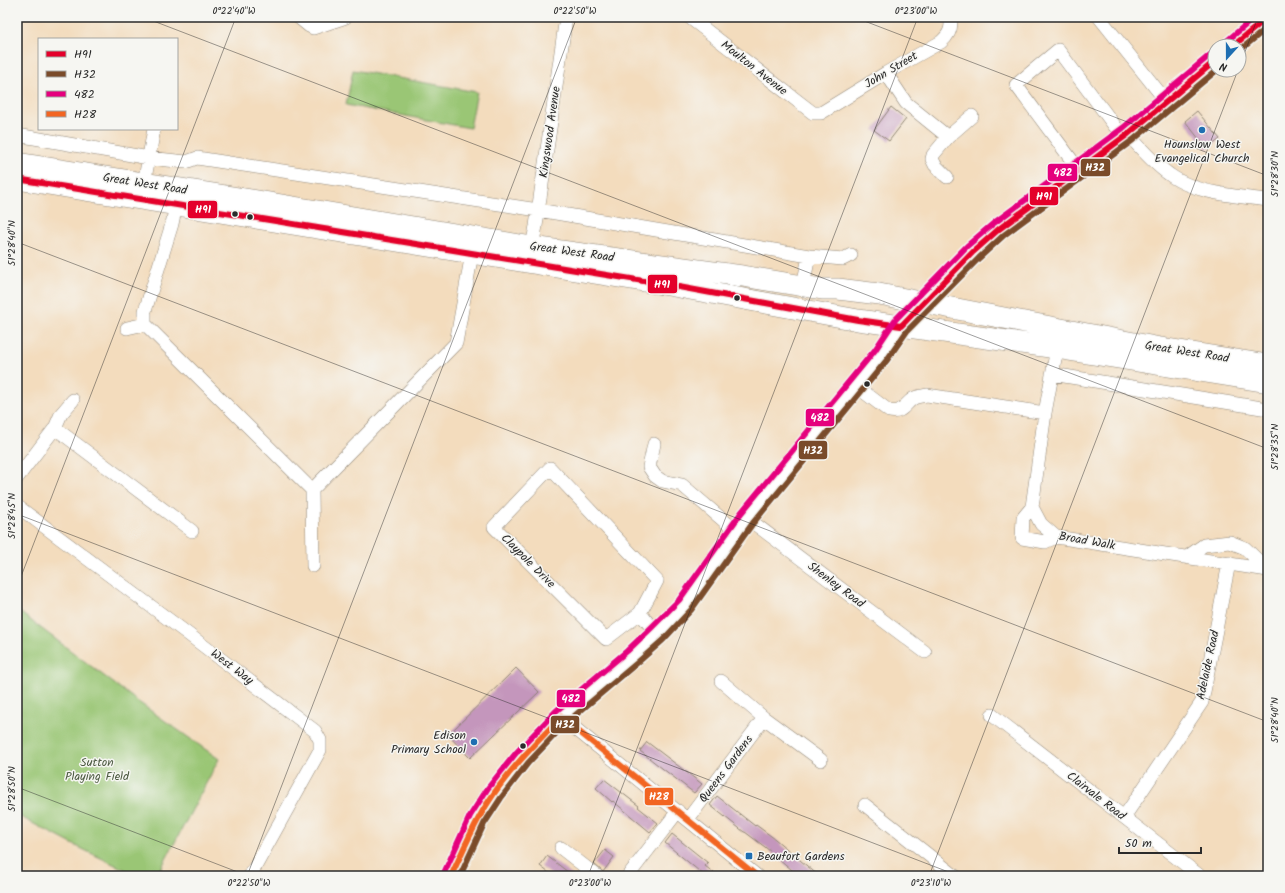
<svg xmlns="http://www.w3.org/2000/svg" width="1285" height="893" font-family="Kalam,sans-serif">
<rect width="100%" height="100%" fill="#f6f6f2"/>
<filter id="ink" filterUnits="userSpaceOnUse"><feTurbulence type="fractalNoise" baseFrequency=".025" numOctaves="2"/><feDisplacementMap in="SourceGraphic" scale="8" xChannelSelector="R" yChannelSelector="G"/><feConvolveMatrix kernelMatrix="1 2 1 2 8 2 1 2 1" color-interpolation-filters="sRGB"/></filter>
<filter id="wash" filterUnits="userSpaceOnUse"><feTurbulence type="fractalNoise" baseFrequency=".012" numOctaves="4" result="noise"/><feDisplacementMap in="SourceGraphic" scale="16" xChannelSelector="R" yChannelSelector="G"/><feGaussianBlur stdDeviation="0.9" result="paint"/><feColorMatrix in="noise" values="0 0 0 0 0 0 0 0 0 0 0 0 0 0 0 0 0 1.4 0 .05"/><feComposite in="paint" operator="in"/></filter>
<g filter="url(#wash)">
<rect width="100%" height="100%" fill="#f3dcbd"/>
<path fill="#9ac674" stroke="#627850" d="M 353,70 L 477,92 L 470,128 L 346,105 Z
M 17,610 L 137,701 L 219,759 L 157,876 L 138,876 L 72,844 L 17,815 Z"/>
<g id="blocks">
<path fill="#c496bc" d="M 891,107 L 906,119 L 889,141 L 874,130 Z
M 1197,111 L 1220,139 L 1207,149 L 1185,121 Z
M 516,668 L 539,692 L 470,758 L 448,735 Z
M 647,742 L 702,784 L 694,793 L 640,751 Z
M 604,779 L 639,806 L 638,807 L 658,823 L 650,832 L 613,801 L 612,802 L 596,788 Z
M 717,796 L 755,826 L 756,825 L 775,839 L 819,876 L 799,876 L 765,847 L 745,832 L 744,832 L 710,805 Z
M 672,834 L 708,863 L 705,866 L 718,876 L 705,876 L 665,843 Z
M 605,850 L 614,857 L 603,872 L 594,864 Z
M 547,856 L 555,862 L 573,876 L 553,876 L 540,866 Z"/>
</g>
</g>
<g filter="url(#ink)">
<use href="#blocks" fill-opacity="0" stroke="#8f8474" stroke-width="1"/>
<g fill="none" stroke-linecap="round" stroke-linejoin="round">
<defs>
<path id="minor" d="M 298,17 L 309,26 L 313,28 L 346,17
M 689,17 L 813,113 L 821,113 L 886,73 L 941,42 C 949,35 953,28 950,17
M 1099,17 L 1166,101
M 886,73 L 906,103 L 948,137 L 933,155 L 932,159 L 935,165 L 947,177
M 1128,134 C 1140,148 1154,164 1170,175 C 1194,193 1239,197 1268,200
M 17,135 L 149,158 L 186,162 L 197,158 L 538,210 L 809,256 L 843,259 L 851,255
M 948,137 L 972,116
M 1079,170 L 1016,85 L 1058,50 L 1123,137
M 144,184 L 154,129
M 532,247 L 536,226 L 566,17
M 803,286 L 809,256
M 145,324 L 145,311 L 172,224 L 176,205
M 127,328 L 145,324 L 312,490
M 1057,348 L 1045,413 L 1032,507 L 1041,524 L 1056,537 L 1268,570
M 1052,374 L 1268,409
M 856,386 L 889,411 C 903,414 904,404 914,398 C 918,396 923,396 927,395 L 1045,413
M 55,428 L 192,531
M 654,444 L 649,467 L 655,476 L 662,481 L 682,485 L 737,532
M 17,478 L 55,428 L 61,414 L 73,400
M 17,506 L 188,634 L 315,731 L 320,740 L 320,750 L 250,876
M 1032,507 L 1023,518 L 1022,538 L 1045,542 L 1056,537
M 747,518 L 925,652
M 1187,557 L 1204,545 L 1230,542 L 1245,548 L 1268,570
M 313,566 L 312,490 L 456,343 L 472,253
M 640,613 L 657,581 L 550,468 L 494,527 L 606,639 L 640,613 L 657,634
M 992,715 L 1200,876
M 561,717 L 757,876
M 764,718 L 821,760
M 865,805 L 955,876
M 1124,817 L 1202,702 L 1229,563
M 688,819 L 764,718 L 721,681
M 561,848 L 597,876
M 628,876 L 678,811"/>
<path id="tertiary" d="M 1233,46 L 1268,17
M 451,876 L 477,820 L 494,793 L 522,758 L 561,717 L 632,657 L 657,634 L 685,605 L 747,518 L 881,355 L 901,326 L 973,252 L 999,229 L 1045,196 L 1128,134 L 1215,61"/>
<path id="trunk" d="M 17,163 L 258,201 L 532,247 L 742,276 L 822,289 L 838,289 L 879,294 L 1155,347 L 1268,365
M 17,179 L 668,285 L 858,320 L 1057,348 L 1268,382"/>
</defs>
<use href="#minor" stroke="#8f8474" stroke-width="14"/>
<use href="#tertiary" stroke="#8f8474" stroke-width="18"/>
<use href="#trunk" stroke="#8f8474" stroke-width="22"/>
<use href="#minor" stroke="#fff" stroke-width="13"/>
<use href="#tertiary" stroke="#fff" stroke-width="16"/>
<use href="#trunk" stroke="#fff" stroke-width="21"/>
<defs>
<path id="bus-1" d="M 1233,46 L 1268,17
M 17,179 L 668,285 L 858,320 L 901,326 L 973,252 L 999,229 L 1128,134 L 1215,61"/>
<path id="bus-2" d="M 1239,51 L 1268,27
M 460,876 L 484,824 L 501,798 L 528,763 L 566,723 L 637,663 L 663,640 L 691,610 L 753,523 L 887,360 L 907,331 L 979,258 L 1004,235 L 1133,140 L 1217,70"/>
<path id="bus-3" d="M 1228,40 L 1255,17
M 444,873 L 470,816 L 488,788 L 516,753 L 556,711 L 627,651 L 651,628 L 679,600 L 741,513 L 875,350 L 895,320 L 967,246 L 994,223 L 1123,128 L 1210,55"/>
<path id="bus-4" d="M 561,717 L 757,876
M 451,876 C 463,851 473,825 489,801 C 509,770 535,744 561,717"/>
</defs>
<use href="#bus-1" stroke="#f6f6f2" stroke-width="9"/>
<use href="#bus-2" stroke="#f6f6f2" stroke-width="9"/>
<use href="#bus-3" stroke="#f6f6f2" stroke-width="9"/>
<use href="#bus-4" stroke="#f6f6f2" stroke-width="9"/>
<use href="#bus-1" stroke="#e4002b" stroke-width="6"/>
<use href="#bus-2" stroke="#7a4b2a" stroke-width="6"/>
<use href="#bus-3" stroke="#e5007d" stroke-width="6"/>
<use href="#bus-4" stroke="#f26522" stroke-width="6"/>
</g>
</g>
<path fill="none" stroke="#2b2b2b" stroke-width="1" stroke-opacity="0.45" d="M 143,17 L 1268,449M 854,17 L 1268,176M 1239,68 L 1258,17M 17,242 L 1268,722M 17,514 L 959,876M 17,587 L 236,17M 17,787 L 248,876M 247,876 L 577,17M 588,876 L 918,17M 929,876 L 1238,70"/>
<g fill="#1f6fb2" stroke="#f6f6f2" stroke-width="1.5">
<circle cx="1202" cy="130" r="4"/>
<circle cx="474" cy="742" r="4"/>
<rect x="745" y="852" width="8" height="8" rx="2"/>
</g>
<g fill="#2b2b2b" stroke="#f6f6f2" stroke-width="1.5">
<circle cx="235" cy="214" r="3.5"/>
<circle cx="250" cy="217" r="3.5"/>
<circle cx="737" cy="298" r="3.5"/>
<circle cx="867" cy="384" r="3.5"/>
<circle cx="523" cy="746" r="3.5"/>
</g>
<g text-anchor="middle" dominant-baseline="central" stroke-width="3" stroke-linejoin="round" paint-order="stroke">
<g font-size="12" fill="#2b2b2b" stroke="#f6f6f2">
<text transform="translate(754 68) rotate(38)">Moulton Avenue</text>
<text transform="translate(891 70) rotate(-31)">John Street</text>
<text transform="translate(550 132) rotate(-82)">Kingswood Avenue</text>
<text transform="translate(145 184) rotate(9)">Great West Road</text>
<text transform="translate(572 252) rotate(8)">Great West Road</text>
<text transform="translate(1187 352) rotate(9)">Great West Road</text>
<text transform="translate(1087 541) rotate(10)">Broad Walk</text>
<text transform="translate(528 561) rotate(45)">Claypole Drive</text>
<text transform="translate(836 585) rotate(37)">Shenley Road</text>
<text transform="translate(1208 665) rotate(-78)">Adelaide Road</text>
<text transform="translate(232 667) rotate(37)">West Way</text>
<text transform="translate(726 769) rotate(-53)">Queens Gardens</text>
<text transform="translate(1096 796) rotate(38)">Clairvale Road</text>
</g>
<g font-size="12" fill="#2b2b2b" stroke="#f6f6f2">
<text x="1202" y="144">Hounslow West<tspan x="1202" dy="14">Evangelical Church</tspan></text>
<text x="466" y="735" text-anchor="end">Edison<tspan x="466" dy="14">Primary School</tspan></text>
<text x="757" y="856" text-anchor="start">Beaufort Gardens</text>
</g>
<g font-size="12" fill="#4c5a41" stroke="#f6f6f2">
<text x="97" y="762">Sutton<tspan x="97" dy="14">Playing Field</tspan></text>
</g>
</g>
<g stroke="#f6f6f2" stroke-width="1.5">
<rect x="1080" y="158" width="31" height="19" rx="4" fill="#7a4b2a"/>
<rect x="1047" y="163" width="31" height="19" rx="4" fill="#e5007d"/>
<rect x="1029" y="186" width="30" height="20" rx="4" fill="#e4002b"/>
<rect x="187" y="200" width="31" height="19" rx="4" fill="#e4002b"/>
<rect x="647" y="274" width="31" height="20" rx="4" fill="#e4002b"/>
<rect x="805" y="408" width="30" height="19" rx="4" fill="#e5007d"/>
<rect x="798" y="440" width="30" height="20" rx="4" fill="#7a4b2a"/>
<rect x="556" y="689" width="30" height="19" rx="4" fill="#e5007d"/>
<rect x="550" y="715" width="30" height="19" rx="4" fill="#7a4b2a"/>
<rect x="644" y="787" width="30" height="19" rx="4" fill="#f26522"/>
</g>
<g font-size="11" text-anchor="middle" font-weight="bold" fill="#fff">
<text x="1095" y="171">H32</text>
<text x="1063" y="176">482</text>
<text x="1044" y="200">H91</text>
<text x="203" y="213">H91</text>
<text x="662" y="288">H91</text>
<text x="820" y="421">482</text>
<text x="813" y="454">H32</text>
<text x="571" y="702">482</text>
<text x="565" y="728">H32</text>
<text x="659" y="800">H28</text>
</g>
<rect width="1285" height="893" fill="none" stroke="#f6f6f2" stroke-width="44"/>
<rect x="38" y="38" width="140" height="92" fill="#f6f6f2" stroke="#a5a5a2"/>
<rect x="46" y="51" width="20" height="6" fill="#e4002b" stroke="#a5a5a2"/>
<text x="74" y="58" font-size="12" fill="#2b2b2b">H91</text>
<rect x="46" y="71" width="20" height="6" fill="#7a4b2a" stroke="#a5a5a2"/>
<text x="74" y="78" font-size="12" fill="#2b2b2b">H32</text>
<rect x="46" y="91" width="20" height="6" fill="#e5007d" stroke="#a5a5a2"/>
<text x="74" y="98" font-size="12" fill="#2b2b2b">482</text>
<rect x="46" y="111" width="20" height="6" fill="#f26522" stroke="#a5a5a2"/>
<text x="74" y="118" font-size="12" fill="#2b2b2b">H28</text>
<g transform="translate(1227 58) rotate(201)"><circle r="19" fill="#f6f6f2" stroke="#a5a5a2"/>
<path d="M0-3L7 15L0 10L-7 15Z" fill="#1f6fb2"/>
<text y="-6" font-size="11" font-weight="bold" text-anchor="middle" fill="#2b2b2b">N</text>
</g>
<path d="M1119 847v6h82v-6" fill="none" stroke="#2b2b2b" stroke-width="2"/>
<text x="1125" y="847" font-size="12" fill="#2b2b2b" stroke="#f6f6f2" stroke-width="3" paint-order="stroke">50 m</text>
<rect x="22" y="22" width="1241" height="849" fill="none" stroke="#2b2b2b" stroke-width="1.5"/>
<g font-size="10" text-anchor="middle" fill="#2b2b2b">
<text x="234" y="14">0°22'40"W</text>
<text x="575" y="14">0°22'50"W</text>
<text x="916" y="14">0°23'00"W</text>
<text transform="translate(1274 174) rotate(-90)" y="4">51°28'30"N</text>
<text transform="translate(11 243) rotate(-90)" y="4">51°28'40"N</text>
<text transform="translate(1274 447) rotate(-90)" y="4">51°28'35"N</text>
<text transform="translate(11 516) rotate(-90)" y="4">51°28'45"N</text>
<text transform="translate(1274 720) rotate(-90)" y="4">51°28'40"N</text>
<text transform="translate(11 789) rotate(-90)" y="4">51°28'50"N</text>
<text x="249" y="886">0°22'50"W</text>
<text x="590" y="886">0°23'00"W</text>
<text x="931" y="886">0°23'10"W</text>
</g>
</svg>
